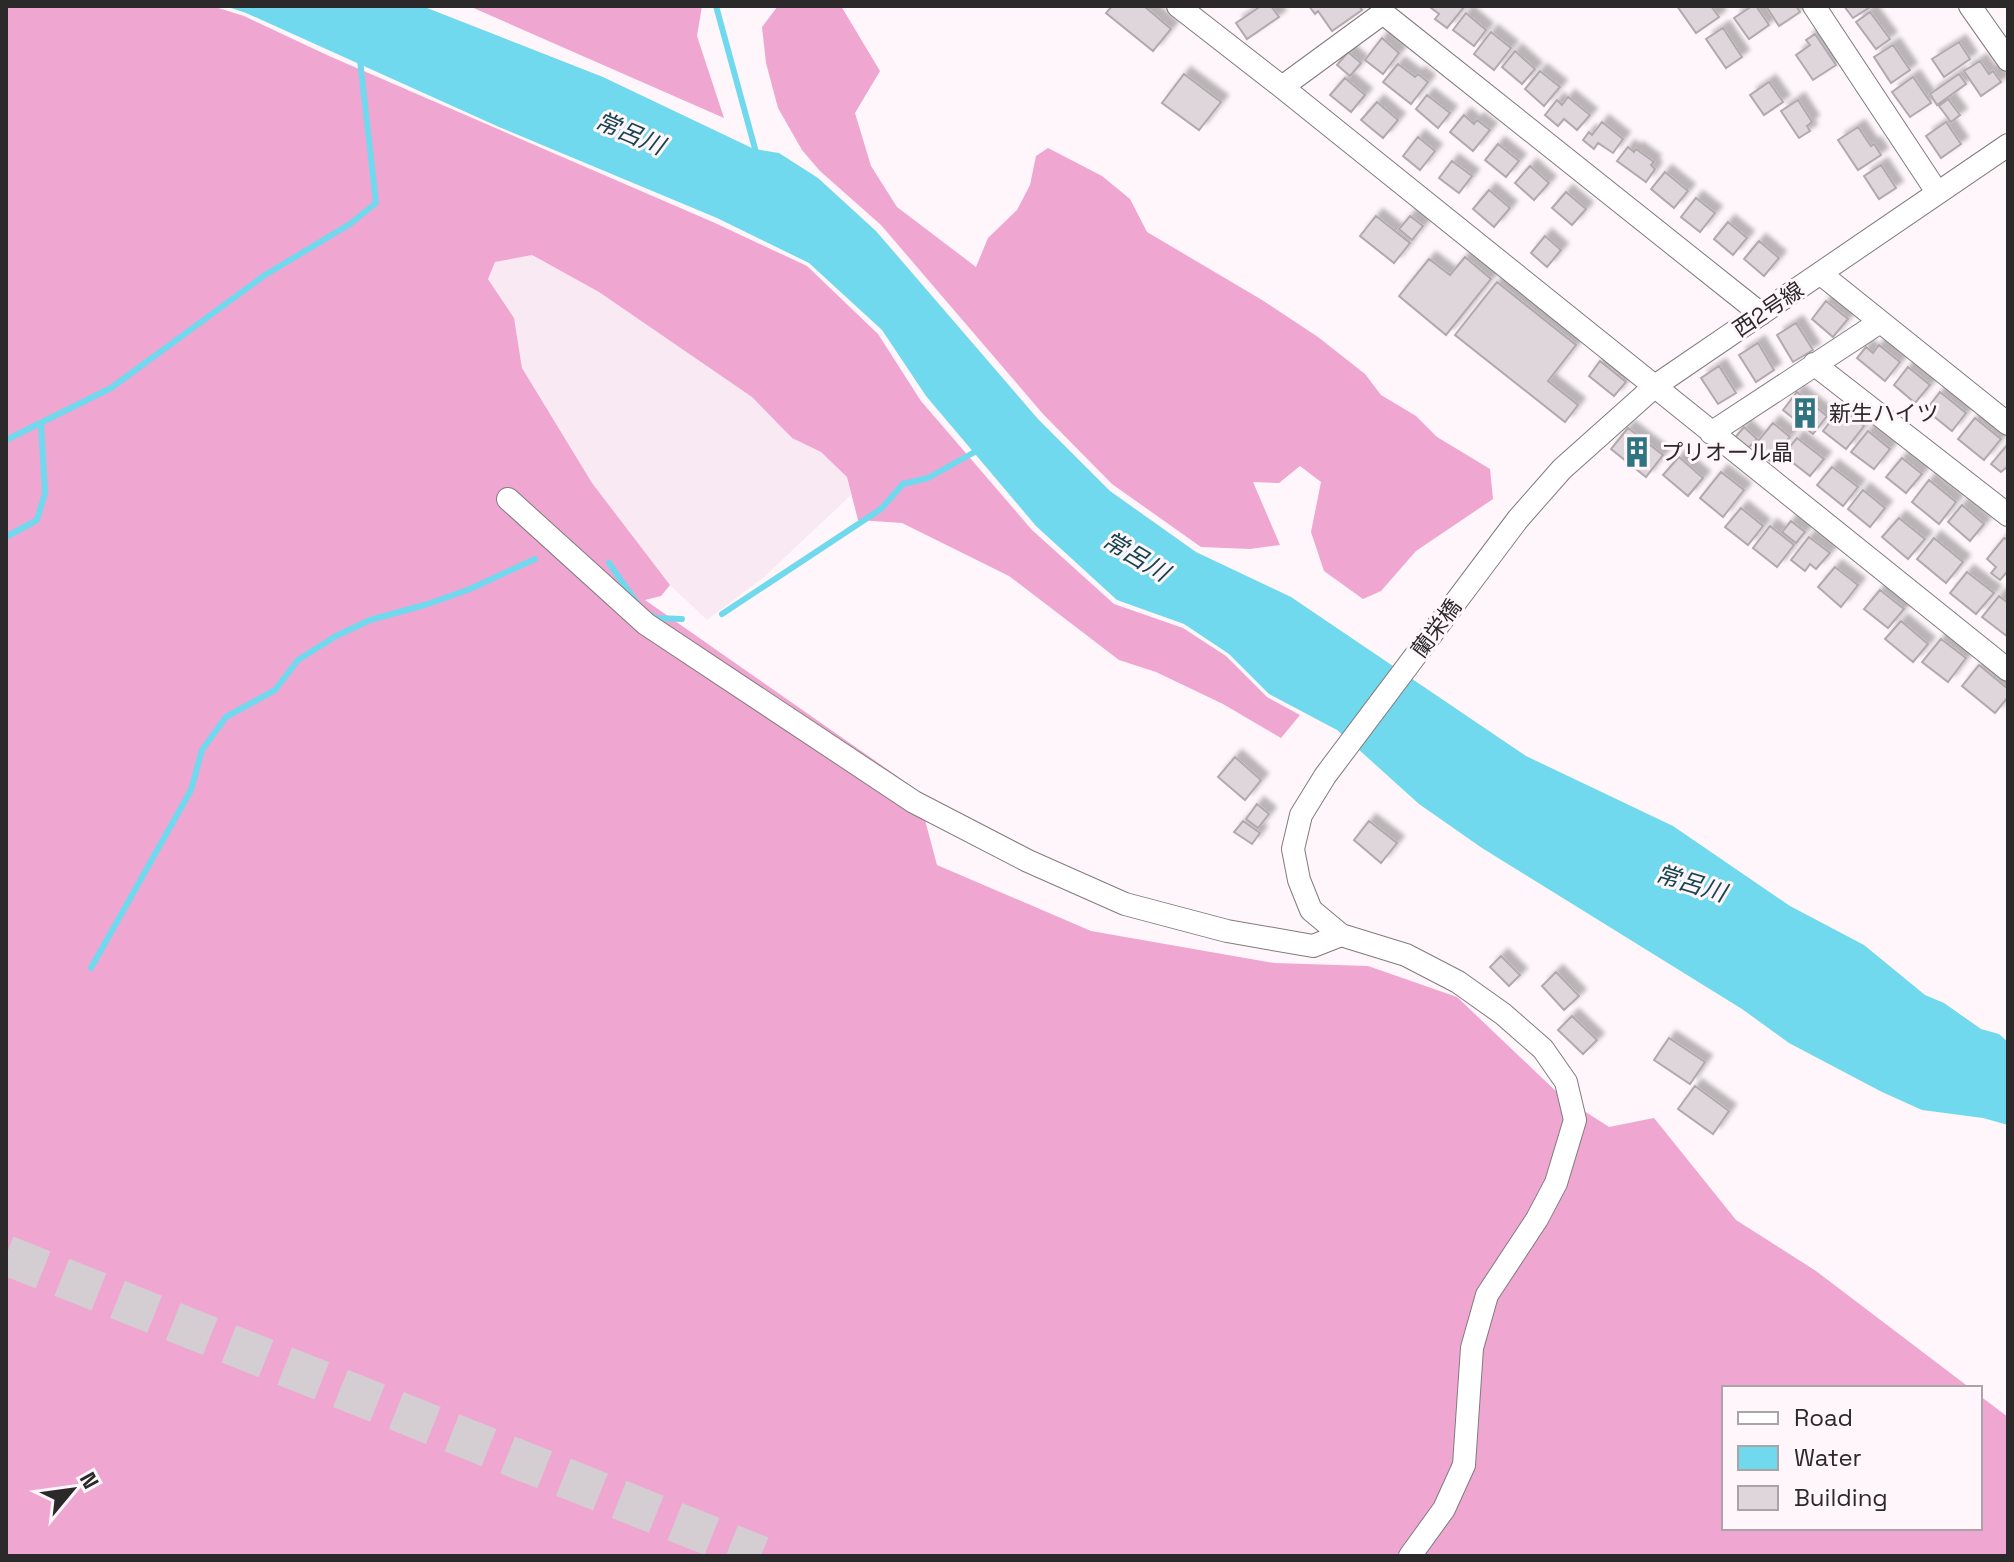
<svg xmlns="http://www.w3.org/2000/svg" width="2014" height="1562" font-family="'Space Grotesk','Noto Sans JP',sans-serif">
<defs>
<filter id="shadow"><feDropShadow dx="7" dy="-7" stdDeviation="2" flood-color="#0004"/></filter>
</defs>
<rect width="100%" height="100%" fill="#fef6fa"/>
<path fill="#f9e9f2" d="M 531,255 L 599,292 L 752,397 L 792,438 L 821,452 L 847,477 L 851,495 L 764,577 L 707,620 L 670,585 L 592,483 L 522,368 L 514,318 L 488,278 L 495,262 Z"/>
<path fill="#efa6d0" d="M 6,6 L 212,6 L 244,16 L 329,56 L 715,223 L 807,266 L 878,334 L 921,401 L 1032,530 L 1114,604 L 1183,628 L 1226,656 L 1267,697 L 1300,715 L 1281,738 L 1223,704 L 1156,672 L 1119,660 L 1009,576 L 902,523 L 858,520 L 847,477 L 821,452 L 792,438 L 752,397 L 599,292 L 532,255 L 495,262 L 488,279 L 514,318 L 522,368 L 592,483 L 670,585 L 661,596 L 645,600 L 917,790 L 937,865 L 1091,931 L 1274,963 L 1368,966 L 1457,997 L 1561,1096 L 1609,1127 L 1654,1118 L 1736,1220 L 1816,1271 L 1970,1388 L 1724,1388 L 1724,1528 L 1980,1528 L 1980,1396 L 2008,1417 L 2008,1556 L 6,1556 Z
M 469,6 L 702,6 L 697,36 L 724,118 Z
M 778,6 L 841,6 L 880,71 L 855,113 L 871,166 L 897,207 L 976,267 L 988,238 L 1017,210 L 1030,185 L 1036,156 L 1048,148 L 1102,176 L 1130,199 L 1147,232 L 1262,300 L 1318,337 L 1365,374 L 1381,395 L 1416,416 L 1437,437 L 1490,469 L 1493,499 L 1416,551 L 1381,591 L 1363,599 L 1324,571 L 1311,532 L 1321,482 L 1300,466 L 1279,483 L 1253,482 L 1280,545 L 1250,549 L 1201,547 L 1112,484 L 1043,414 L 881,225 L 820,171 L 802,150 L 778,108 L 766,63 L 762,27 Z"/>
<path fill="#71d9ee" d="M 225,6 L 422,6 L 603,77 L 754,149 L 779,153 L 818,178 L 876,231 L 1038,419 L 1110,491 L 1196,552 L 1291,597 L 1526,756 L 1673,826 L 1790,906 L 1864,945 L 1925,995 L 1944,1003 L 1981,1029 L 1999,1034 L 2008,1042 L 2008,1125 L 1983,1118 L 1922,1110 L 1882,1092 L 1789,1043 L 1742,1009 L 1482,848 L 1419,804 L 1337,730 L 1269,694 L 1229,654 L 1184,624 L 1117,600 L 1036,526 L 926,396 L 882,330 L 809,263 L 717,218 L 499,127 L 246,13 Z"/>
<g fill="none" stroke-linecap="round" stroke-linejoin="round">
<path stroke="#71d9ee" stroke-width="6" d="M 716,6 L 757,156
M 6,440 L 111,388 L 265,275 L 350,224 L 376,203 L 360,60
M 6,537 L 37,520 L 45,493 L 41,424
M 609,563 L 637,603
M 722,614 L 881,509 L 903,484 L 928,478 L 980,449
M 651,615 L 656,618 L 682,619
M 91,968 L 191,790 L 202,750 L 226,717 L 275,690 L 298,660 L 336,636 L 370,620 L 428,604 L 470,589 L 535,559"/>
</g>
<path fill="#ded6da" stroke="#b1a9ad" stroke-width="2" filter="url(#shadow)" d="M 1112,6 L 1144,6 L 1171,29 L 1153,51 L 1106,13 Z
M 1261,6 L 1271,6 L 1279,17 L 1247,39 L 1236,23 Z
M 1309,6 L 1359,6 L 1362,10 L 1332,31 L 1318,11 L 1315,14 Z
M 1432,6 L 1462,6 L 1464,7 L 1447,28 L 1435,19 L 1439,14 L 1431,8 Z
M 1677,6 L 1711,6 L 1719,17 L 1696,33 Z
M 1752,6 L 1756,6 L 1769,25 L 1749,39 L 1734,18 Z
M 1766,6 L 1796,6 L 1800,12 L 1779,26 Z
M 1844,6 L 1869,6 L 1870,7 L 1853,18 Z
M 1870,12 L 1890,39 L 1876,49 L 1856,22 Z
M 1466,13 L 1486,30 L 1474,46 L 1453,30 Z
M 1723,28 L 1742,57 L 1726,68 L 1706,39 Z
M 1491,32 L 1511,48 L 1494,70 L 1474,54 Z
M 1815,34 L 1836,65 L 1813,80 L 1796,55 L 1810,45 L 1806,40 Z
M 1382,38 L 1399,53 L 1383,74 L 1365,60 Z
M 1959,42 L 1970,59 L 1944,77 L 1932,59 Z
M 1893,45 L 1910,70 L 1891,83 L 1874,57 Z
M 1515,51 L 1535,69 L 1522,84 L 1502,67 Z
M 1348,52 L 1361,63 L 1350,76 L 1337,65 Z
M 1980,61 L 1989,74 L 1993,71 L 2001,82 L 1981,96 L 1964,71 Z
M 1398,64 L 1415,77 L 1418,74 L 1428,82 L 1411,104 L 1383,82 Z
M 1540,71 L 1560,87 L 1544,106 L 1525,89 Z
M 1184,74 L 1221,102 L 1199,130 L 1162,103 Z
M 1959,74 L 1966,84 L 1937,105 L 1930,94 Z
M 1913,77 L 1931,103 L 1910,117 L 1892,92 Z
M 1345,78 L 1365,95 L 1351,112 L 1330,95 Z
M 1769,82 L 1783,102 L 1764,115 L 1750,95 Z
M 1427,95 L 1450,113 L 1438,128 L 1416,109 Z
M 1568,97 L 1590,115 L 1577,130 L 1564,119 L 1558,126 L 1545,115 L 1557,100 L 1562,105 Z
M 1948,99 L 1960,115 L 1951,122 L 1939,106 Z
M 1798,100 L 1812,122 L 1807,126 L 1810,131 L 1799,138 L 1781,111 Z
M 1377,102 L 1398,120 L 1383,138 L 1361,120 Z
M 1464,115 L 1474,124 L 1477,120 L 1490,130 L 1473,151 L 1450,132 Z
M 1602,122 L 1623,139 L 1613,153 L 1598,143 L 1594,149 L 1583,140 L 1589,132 L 1592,135 Z
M 1946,122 L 1961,144 L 1941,158 L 1926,136 Z
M 1858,127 L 1871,146 L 1874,144 L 1881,155 L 1858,170 L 1838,140 Z
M 1418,137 L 1435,151 L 1420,170 L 1403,156 Z
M 1498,144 L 1519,161 L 1506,177 L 1485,160 Z
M 1628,147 L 1634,152 L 1636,149 L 1654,162 L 1651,165 L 1655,169 L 1646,182 L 1617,161 Z
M 1452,161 L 1472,176 L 1459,193 L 1439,178 Z
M 1881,165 L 1896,188 L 1879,199 L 1864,176 Z
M 1530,166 L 1549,183 L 1534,200 L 1515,183 Z
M 1665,172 L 1688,191 L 1674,208 L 1651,189 Z
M 1489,190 L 1510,208 L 1494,227 L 1473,209 Z
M 1566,192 L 1586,209 L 1572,225 L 1552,208 Z
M 1696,198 L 1715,213 L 1700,232 L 1681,217 Z
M 1376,216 L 1410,243 L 1394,263 L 1360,236 Z
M 1410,216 L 1423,226 L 1412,240 L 1399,229 Z
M 1728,222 L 1747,238 L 1733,255 L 1714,239 Z
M 1545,236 L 1561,250 L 1547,267 L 1531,253 Z
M 1759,241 L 1779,258 L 1764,276 L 1744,259 Z
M 1465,257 L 1491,279 L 1446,335 L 1399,296 L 1429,259 L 1450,275 Z
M 1497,282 L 1576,345 L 1548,381 L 1578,405 L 1565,422 L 1455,335 Z
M 1826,301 L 1848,319 L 1833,337 L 1812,319 Z
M 1796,323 L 1813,350 L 1793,362 L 1777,335 Z
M 1758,343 L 1774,370 L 1756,382 L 1739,355 Z
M 1879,345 L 1900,362 L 1885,381 L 1857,358 L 1866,347 L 1873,353 Z
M 1600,361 L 1626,382 L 1614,396 L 1589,376 Z
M 1719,366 L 1736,393 L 1718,404 L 1701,378 Z
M 1908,367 L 1930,385 L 1915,403 L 1894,385 Z
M 1797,392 L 1827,416 L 1813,434 L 1783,410 Z
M 1940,392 L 1966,413 L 1952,431 L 1926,410 Z
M 1839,410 L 1853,421 L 1855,418 L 1864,426 L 1846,449 L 1823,431 Z
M 1975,418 L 2001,439 L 1984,460 L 1958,439 Z
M 1773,423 L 1790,437 L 1770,461 L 1753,447 Z
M 1744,427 L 1757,439 L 1745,451 L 1733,440 Z
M 1628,428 L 1663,455 L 1646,477 L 1611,449 Z
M 1868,431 L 1890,449 L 1874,469 L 1851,452 Z
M 1797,438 L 1824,459 L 1810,476 L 1783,455 Z
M 2008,444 L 2008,466 L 2001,472 L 1991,464 Z
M 1679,457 L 1703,478 L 1688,496 L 1663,475 Z
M 1902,458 L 1922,474 L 1906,493 L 1886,477 Z
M 1832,467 L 1858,487 L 1843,506 L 1817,485 Z
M 1721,472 L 1744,490 L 1723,517 L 1700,498 Z
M 1929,480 L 1956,502 L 1939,524 L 1912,502 Z
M 1863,490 L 1885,508 L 1870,527 L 1848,509 Z
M 1962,505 L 1984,524 L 1970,541 L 1948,522 Z
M 1741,508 L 1763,526 L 1748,545 L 1725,527 Z
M 1899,518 L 1925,539 L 1908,559 L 1882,537 Z
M 1791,521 L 1805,532 L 1796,543 L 1782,532 Z
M 1770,526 L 1794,545 L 1777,567 L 1753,548 Z
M 1809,537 L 1830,553 L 1816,569 L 1810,564 L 1805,571 L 1791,560 Z
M 1934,538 L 1963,562 L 1946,583 L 1917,559 Z
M 2004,538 L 2008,540 L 2008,571 L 2000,580 L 1991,573 L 1996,567 L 1987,559 Z
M 1835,567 L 1858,585 L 1841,607 L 1818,587 Z
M 1967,572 L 1994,593 L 1976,614 L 1950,593 Z
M 1880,590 L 1904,609 L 1888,628 L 1864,609 Z
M 1999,596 L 2008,603 L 2008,637 L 1982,617 Z
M 1901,621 L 1928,644 L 1913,662 L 1885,639 Z
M 1941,639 L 1966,658 L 1948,682 L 1922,662 Z
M 1979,665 L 2008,689 L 2008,697 L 1995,713 L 1962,686 Z
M 1235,757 L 1261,780 L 1245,800 L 1218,777 Z
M 1257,804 L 1269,814 L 1258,828 L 1246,819 Z
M 1243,821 L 1260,833 L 1252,844 L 1234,832 Z
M 1369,821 L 1397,843 L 1381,863 L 1354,840 Z
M 1501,956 L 1520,975 L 1509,986 L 1490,967 Z
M 1556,972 L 1579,996 L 1564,1010 L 1542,986 Z
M 1572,1016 L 1597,1040 L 1583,1054 L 1558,1030 Z
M 1669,1038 L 1705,1062 L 1690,1084 L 1654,1060 Z
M 1695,1086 L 1729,1111 L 1713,1134 L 1678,1109 Z"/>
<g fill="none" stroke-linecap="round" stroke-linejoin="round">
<path stroke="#d4cdd1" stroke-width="40" stroke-dasharray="40 20" stroke-linecap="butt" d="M 6,1255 L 761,1556"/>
<defs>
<path id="minor" d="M 1178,6 L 1282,87 L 2008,670
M 1814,6 L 1937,192
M 1970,6 L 2008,60
M 1282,87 L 1383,13 L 1761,314
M 1821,274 L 2008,424
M 1814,364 L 2008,515
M 1711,433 L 1880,322
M 508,499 L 646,624 L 914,802 L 1028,861 L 1125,904 L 1227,931 L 1313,946 L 1341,935
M 1410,1556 L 1444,1509 L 1464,1465 L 1472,1348 L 1487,1295 L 1537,1219 L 1556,1183 L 1575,1120 L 1566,1082 L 1543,1049 L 1503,1014 L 1458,982 L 1406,955 L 1341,935 L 1311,910 L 1299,880 L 1293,849 L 1301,815 L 1325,776 L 1518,519 L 1562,469 L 1655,386 L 2008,145"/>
</defs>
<use href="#minor" stroke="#827a7e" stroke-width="24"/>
<use href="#minor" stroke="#fff" stroke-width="22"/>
</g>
<defs>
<symbol id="building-bare" viewBox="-9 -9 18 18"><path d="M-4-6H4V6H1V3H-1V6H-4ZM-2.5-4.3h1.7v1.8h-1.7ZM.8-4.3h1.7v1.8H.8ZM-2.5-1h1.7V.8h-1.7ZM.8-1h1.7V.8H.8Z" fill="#2e7481" stroke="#fef6fa" stroke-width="2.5" paint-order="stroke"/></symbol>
</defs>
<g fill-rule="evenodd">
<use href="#building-bare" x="1783" y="391" width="44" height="44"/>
<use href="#building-bare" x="1615" y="430" width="44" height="44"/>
</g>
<g text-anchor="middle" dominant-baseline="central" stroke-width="6" stroke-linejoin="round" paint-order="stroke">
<g font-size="22" fill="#2c292b" stroke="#fef6fa">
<text transform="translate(1768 309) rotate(-34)">西2号線</text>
<text transform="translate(1436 628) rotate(-53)">蘭栄橋</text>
</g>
<g font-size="22" fill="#2c292b" stroke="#fef6fa" text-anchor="start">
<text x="1829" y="413">新生ハイツ</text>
<text x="1661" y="452">プリオール晶</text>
</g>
<g font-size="24" font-style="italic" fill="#16454e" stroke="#fef6fa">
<text transform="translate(630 133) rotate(23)">常呂川</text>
<text transform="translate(1136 556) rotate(31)">常呂川</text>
<text transform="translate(1691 883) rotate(17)">常呂川</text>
</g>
</g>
<rect width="2014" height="1562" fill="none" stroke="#2c292b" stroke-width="16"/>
<rect x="1722" y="1386" width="260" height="144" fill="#fef6fa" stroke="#aaa4a7" stroke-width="2"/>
<rect x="1738" y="1412" width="40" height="12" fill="#ffffff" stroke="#aaa4a7" stroke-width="2"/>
<text x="1794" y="1426" font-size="24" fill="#2c292b">Road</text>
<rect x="1738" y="1446" width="40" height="24" fill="#71d9ee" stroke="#aaa4a7" stroke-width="2"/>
<text x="1794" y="1466" font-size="24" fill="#2c292b">Water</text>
<rect x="1738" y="1486" width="40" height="24" fill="#ded6da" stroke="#aaa4a7" stroke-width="2"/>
<text x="1794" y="1506" font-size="24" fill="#2c292b">Building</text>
<g transform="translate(72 1490) rotate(61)" stroke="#fef6fa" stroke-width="6" paint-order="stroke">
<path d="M0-6L14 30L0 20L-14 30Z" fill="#2c292b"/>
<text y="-12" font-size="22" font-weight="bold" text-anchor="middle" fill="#2c292b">N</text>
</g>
</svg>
